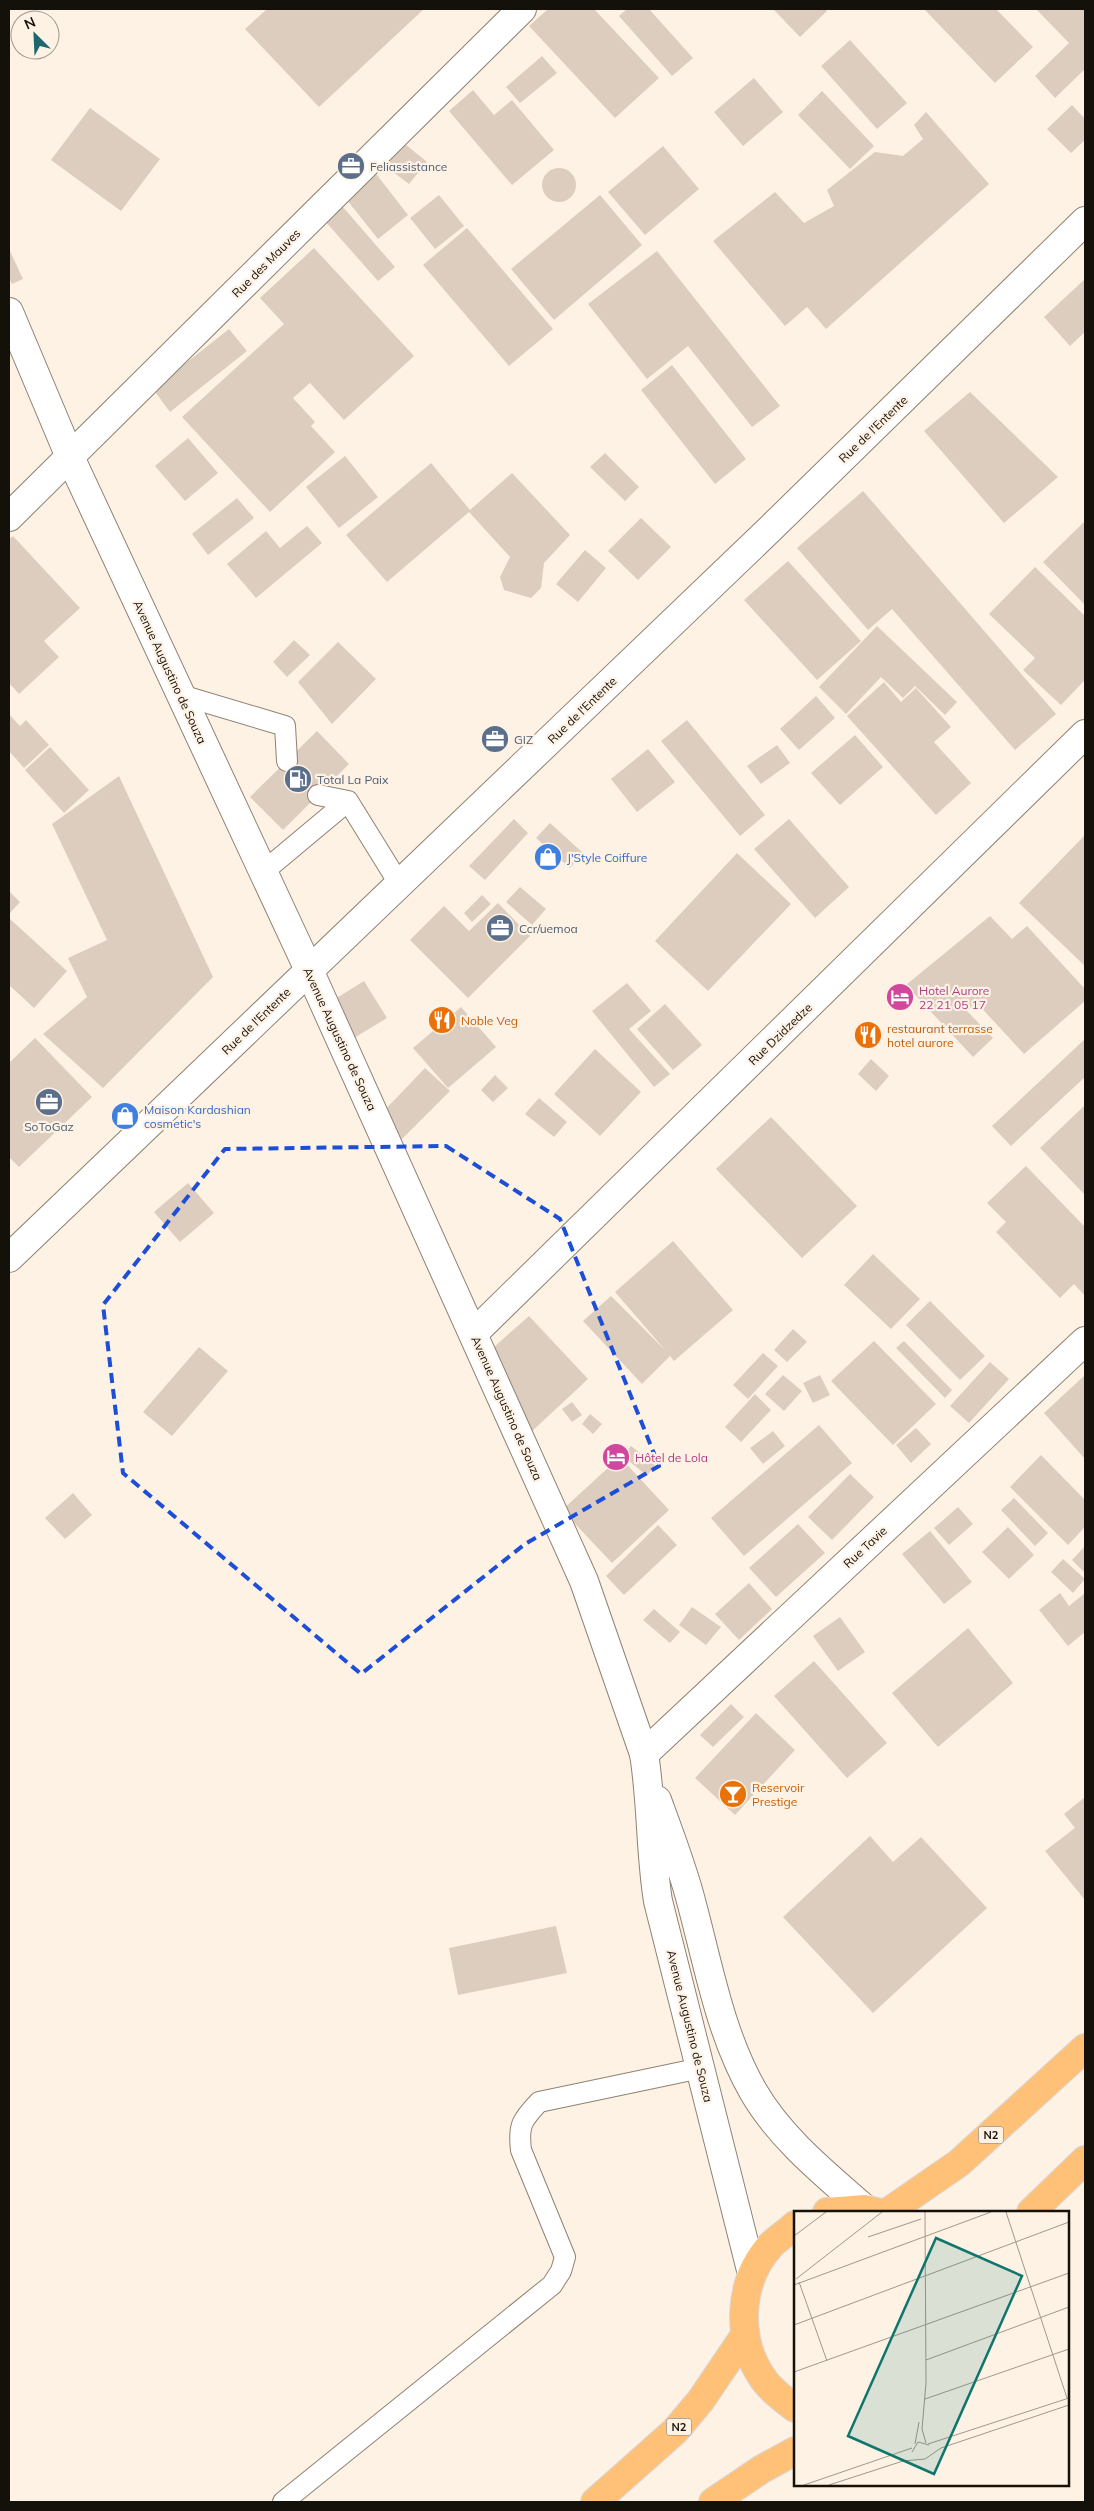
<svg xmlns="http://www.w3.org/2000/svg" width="1094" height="2511" font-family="Mulish,sans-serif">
<rect width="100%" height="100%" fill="#fef2e5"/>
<path fill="#ddcdbe" d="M 267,9 L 424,9 L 319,107 L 245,29 Z
M 548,9 L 594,9 L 659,78 L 615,118 L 529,26 Z
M 627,9 L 649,9 L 693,58 L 672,76 L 619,16 Z
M 773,9 L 825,9 L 827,11 L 800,37 Z
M 924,9 L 996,9 L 1033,47 L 995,83 Z
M 1036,9 L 1085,9 L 1085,69 L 1055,98 L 1035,76 L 1069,43 Z
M 850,40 L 907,103 L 877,129 L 821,66 Z
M 542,56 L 557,73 L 520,103 L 506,87 Z
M 754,78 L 783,112 L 743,146 L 714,112 Z
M 473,90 L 494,115 L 512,100 L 554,150 L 512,185 L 449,111 Z
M 822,91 L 874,146 L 850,169 L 798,115 Z
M 1072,105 L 1085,119 L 1085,140 L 1071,153 L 1047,129 Z
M 90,108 L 160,159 L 121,211 L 51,160 Z
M 926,112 L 989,184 L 826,329 L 807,307 L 785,326 L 713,241 L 775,192 L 804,223 L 834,206 L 827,190 L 875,152 L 903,156 L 923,139 L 914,125 Z
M 399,139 L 427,162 L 409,184 L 380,162 Z
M 663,146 L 699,189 L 645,235 L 608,192 Z
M 370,166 L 408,215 L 378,239 L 339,190 Z
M542 185a17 17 0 1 1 34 0a17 17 0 1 1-34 0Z
M 439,195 L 464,226 L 435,249 L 410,218 Z
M 600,195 L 642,245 L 554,320 L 511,269 Z
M 342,206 L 395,267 L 378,281 L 325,221 Z
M 467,228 L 553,329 L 509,366 L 423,265 Z
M 314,248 L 414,356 L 344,420 L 310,383 L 293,398 L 315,422 L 311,426 L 335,452 L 270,512 L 182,417 L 284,324 L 260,298 Z
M 9,249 L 23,279 L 12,284 L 9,278 Z
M 657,251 L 780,406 L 752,427 L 688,346 L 647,379 L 588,304 Z
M 1085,279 L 1085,332 L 1070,346 L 1044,317 Z
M 229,329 L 247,351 L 170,412 L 153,389 Z
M 672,365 L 746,459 L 715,484 L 641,390 Z
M 970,392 L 1058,477 L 1004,523 L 924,431 Z
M 188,438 L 218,473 L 185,501 L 155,466 Z
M 605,453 L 639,487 L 625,501 L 590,467 Z
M 345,456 L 378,497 L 339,528 L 306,487 Z
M 431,463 L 470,510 L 512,473 L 570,535 L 544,563 L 541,588 L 531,598 L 504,590 L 500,577 L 510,557 L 469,512 L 387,582 L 346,535 Z
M 863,491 L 1056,714 L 1015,750 L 892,609 L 868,630 L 797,548 Z
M 237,498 L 254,518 L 208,555 L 192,534 Z
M 641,518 L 671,547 L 638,580 L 608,551 Z
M 1085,521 L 1085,605 L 1043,562 Z
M 307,526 L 322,543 L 256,598 L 227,564 L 266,531 L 280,548 Z
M 13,536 L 80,608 L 44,641 L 59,657 L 19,694 L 9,683 L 9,539 Z
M 585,550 L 606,568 L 578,602 L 556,584 Z
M 788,561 L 861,641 L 817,680 L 744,600 Z
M 1035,567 L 1085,616 L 1085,680 L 1061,705 L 1023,670 L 1035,658 L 989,614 Z
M 877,626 L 957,702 L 945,715 L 915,686 L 903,698 L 881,677 L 846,714 L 819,687 Z
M 294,640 L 310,655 L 287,677 L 273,662 Z
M 338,642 L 376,679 L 332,724 L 298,682 Z
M 884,682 L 901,702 L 916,688 L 951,727 L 934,742 L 971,783 L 936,815 L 847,716 Z
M 816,696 L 835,718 L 799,750 L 780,729 Z
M 9,714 L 20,726 L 26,720 L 49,745 L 24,768 L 9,751 Z
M 687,720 L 765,815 L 740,836 L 661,741 Z
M 317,731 L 349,764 L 283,830 L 250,797 Z
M 855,735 L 883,767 L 840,805 L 811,773 Z
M 777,745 L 790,763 L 761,784 L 747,766 Z
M 50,747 L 89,790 L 64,813 L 25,770 Z
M 648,749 L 675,782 L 637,812 L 611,779 Z
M 119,776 L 213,977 L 103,1088 L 43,1034 L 87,997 L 68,958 L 107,940 L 52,824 Z
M 514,819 L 528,833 L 485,880 L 469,866 Z
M 789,819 L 849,887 L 815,918 L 754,849 Z
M 550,823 L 583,853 L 570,868 L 536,838 Z
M 1085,835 L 1085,966 L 1019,903 Z
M 737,853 L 791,904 L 708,991 L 655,941 Z
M 520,887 L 546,909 L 532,925 L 506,902 Z
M 9,891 L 20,902 L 9,914 Z
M 482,895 L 491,904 L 472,922 L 464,913 Z
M 498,903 L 530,936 L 468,998 L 410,940 L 444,906 L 469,931 Z
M 990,916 L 1012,939 L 1027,926 L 1085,989 L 1085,1001 L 1024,1054 L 976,1002 L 967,1011 L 993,1038 L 973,1057 L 906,985 Z
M 9,918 L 67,971 L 34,1008 L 9,985 Z
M 364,981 L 387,1018 L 349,1041 L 327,1004 Z
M 627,983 L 651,1011 L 629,1029 L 670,1074 L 654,1087 L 592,1011 Z
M 665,1004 L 702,1045 L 673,1070 L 637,1029 Z
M 461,1007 L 496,1047 L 448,1088 L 413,1048 Z
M 35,1038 L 92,1097 L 19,1167 L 9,1157 L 9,1063 Z
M 1085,1039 L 1085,1077 L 1011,1146 L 992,1126 Z
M 595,1049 L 641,1092 L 600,1136 L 554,1094 Z
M 871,1059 L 889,1076 L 876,1091 L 858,1074 Z
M 425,1068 L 450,1091 L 402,1139 L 379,1116 Z
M 495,1075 L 508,1088 L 493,1102 L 481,1090 Z
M 539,1098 L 567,1122 L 554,1137 L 525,1114 Z
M 1085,1105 L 1085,1195 L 1040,1148 Z
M 771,1117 L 857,1206 L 802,1258 L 716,1169 Z
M 1026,1166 L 1085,1227 L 1085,1296 L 1074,1284 L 1060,1298 L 996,1232 L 1006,1222 L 987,1203 Z
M 188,1183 L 214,1213 L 180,1242 L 154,1212 Z
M 673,1241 L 733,1310 L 674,1361 L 670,1356 L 642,1384 L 583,1321 L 611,1296 L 666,1351 L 615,1292 Z
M 873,1254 L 920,1299 L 891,1329 L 844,1285 Z
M 930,1301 L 985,1356 L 960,1380 L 906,1325 Z
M 529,1316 L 588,1379 L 529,1434 L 494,1347 Z
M 793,1329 L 807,1342 L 787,1362 L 774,1350 Z
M 874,1341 L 936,1404 L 893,1445 L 831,1381 Z
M 904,1341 L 952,1390 L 945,1398 L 896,1348 Z
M 199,1347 L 228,1371 L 172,1436 L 143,1412 Z
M 763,1353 L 778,1366 L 748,1399 L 733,1385 Z
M 990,1362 L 1009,1379 L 969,1423 L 950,1406 Z
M 783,1375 L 802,1391 L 784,1411 L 765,1394 Z
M 820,1375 L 830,1395 L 813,1403 L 803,1383 Z
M 1085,1375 L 1085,1459 L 1044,1413 Z
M 755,1394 L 771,1410 L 741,1442 L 725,1427 Z
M 572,1402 L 582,1415 L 572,1422 L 562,1409 Z
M 590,1414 L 602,1424 L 593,1434 L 582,1424 Z
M 819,1425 L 852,1463 L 744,1556 L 711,1518 Z
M 916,1428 L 931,1444 L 911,1463 L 896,1445 Z
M 773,1431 L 785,1446 L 763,1464 L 750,1448 Z
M 631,1446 L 655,1465 L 647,1476 L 623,1456 Z
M 1041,1455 L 1085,1500 L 1085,1527 L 1068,1545 L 1010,1487 Z
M 620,1457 L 669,1510 L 612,1563 L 562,1510 Z
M 850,1474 L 874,1497 L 832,1540 L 808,1517 Z
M 73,1493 L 92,1515 L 65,1539 L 45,1518 Z
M 1014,1498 L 1048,1533 L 1035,1546 L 1001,1510 Z
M 958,1507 L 973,1524 L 949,1545 L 934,1528 Z
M 798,1524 L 825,1553 L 776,1597 L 749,1568 Z
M 658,1525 L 677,1545 L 624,1595 L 606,1576 Z
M 1008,1527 L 1034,1555 L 1009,1579 L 982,1552 Z
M 930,1531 L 972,1582 L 944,1604 L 902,1554 Z
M 1085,1546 L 1085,1573 L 1072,1560 Z
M 1063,1559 L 1085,1579 L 1073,1593 L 1051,1572 Z
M 749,1583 L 772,1609 L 739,1640 L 715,1614 Z
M 1060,1593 L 1069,1606 L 1085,1593 L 1085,1632 L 1068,1646 L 1039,1610 Z
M 692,1607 L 721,1627 L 706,1645 L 679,1625 Z
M 654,1609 L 680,1632 L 670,1643 L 643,1620 Z
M 840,1617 L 865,1652 L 838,1671 L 813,1636 Z
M 968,1628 L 1013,1683 L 938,1747 L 892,1693 Z
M 814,1661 L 887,1743 L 847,1778 L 774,1696 Z
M 731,1704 L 744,1717 L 713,1747 L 700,1735 Z
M 756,1713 L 795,1750 L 735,1815 L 695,1778 Z
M 1085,1797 L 1085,1900 L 1045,1851 L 1075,1828 L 1064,1814 Z
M 870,1836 L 893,1862 L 921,1837 L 987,1908 L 873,2013 L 783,1917 Z
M 556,1926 L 567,1973 L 458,1995 L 449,1948 Z"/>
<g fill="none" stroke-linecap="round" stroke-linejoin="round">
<defs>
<path id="service" d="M 181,695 L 285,726 L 287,761
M 318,795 L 348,801 L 400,885
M 263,872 L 348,801
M 283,2502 L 552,2285 L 561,2271 L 565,2257 L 521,2150 C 518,2125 522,2120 539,2102 L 701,2068"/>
<path id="minor" d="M 9,517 L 522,9
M 474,1333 L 1085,734
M 644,1754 L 1085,1341"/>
<path id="tertiary" d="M 9,1258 L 770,529 L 1085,221"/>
<path id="secondary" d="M 9,312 L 70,457 L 309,970 L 584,1581 L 644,1754 C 652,1803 650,1852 658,1901 L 752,2274
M 657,1800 C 668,1830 679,1859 688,1890 C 707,1957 718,2030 753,2091 C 780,2138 825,2174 865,2209"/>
<path id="trunk" d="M 827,2212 L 865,2209 L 877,2212
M 888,2212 L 959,2163 L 1085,2048
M 1031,2212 L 1085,2160
M 795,2225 C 788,2232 778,2238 771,2245 C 738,2281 735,2340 764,2380 C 772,2391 784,2400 795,2408
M 595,2502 L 675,2431 L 701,2400 L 745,2335
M 713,2502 L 762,2469 L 795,2451"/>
</defs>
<use href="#service" stroke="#8f8272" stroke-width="22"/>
<use href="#minor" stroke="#8f8272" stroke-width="30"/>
<use href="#tertiary" stroke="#8f8272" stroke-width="30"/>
<use href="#secondary" stroke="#8f8272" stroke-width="30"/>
<use href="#trunk" stroke="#d9d9d8" stroke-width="30"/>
<use href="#service" stroke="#fff" stroke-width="20"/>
<use href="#minor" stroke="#fff" stroke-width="28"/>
<use href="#tertiary" stroke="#fff" stroke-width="28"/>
<use href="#secondary" stroke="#fff" stroke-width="28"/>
<use href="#trunk" stroke="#ffc078" stroke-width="28"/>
</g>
<path fill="none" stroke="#1d4ed8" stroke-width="4" stroke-dasharray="10 6" stroke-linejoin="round" d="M 446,1146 L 560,1219 L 659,1466 L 525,1544 L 361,1674 L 123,1473 L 103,1305 L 225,1149 Z"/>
<defs>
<symbol id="office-disc" viewBox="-11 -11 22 22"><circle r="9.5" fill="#5c6f8a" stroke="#fef2e5"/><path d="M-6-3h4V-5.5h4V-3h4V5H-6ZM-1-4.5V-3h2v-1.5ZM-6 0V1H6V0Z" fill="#fff"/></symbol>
<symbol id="fuel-disc" viewBox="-11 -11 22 22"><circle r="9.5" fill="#5c6f8a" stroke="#fef2e5"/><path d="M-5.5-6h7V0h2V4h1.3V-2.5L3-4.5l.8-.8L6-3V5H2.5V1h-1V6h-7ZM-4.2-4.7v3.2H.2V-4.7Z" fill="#fff"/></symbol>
<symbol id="shop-disc" viewBox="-11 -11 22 22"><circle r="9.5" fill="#3f7fe0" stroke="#fef2e5"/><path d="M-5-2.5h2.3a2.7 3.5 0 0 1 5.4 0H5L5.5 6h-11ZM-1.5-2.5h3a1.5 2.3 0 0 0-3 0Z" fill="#fff"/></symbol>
<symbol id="hotel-disc" viewBox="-11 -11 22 22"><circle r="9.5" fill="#d1479c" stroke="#fef2e5"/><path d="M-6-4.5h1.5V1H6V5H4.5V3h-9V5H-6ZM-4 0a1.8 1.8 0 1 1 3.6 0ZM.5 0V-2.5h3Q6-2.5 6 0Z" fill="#fff"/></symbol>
<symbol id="restaurant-disc" viewBox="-11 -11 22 22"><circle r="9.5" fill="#e8710a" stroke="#fef2e5"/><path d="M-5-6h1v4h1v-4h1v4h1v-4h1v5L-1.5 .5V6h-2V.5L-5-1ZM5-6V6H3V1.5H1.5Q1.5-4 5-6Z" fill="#fff"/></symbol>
<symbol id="bar-disc" viewBox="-11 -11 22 22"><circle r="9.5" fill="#e8710a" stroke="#fef2e5"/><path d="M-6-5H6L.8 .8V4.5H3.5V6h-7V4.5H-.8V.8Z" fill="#fff"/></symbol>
</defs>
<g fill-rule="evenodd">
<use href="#office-disc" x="335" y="150" width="32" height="32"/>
<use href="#office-disc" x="479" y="723" width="32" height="32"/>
<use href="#fuel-disc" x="282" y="763" width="32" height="32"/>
<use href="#shop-disc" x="532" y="841" width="32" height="32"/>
<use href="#office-disc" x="484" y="912" width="32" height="32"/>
<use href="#hotel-disc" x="884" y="981" width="32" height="32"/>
<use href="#restaurant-disc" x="426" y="1004" width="32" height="32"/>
<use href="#restaurant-disc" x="852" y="1019" width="32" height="32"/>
<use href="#office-disc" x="33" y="1086" width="32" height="32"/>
<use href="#shop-disc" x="109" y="1100" width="32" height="32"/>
<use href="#hotel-disc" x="600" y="1441" width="32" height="32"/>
<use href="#bar-disc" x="717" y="1778" width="32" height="32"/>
</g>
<g text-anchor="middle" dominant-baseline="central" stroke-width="4.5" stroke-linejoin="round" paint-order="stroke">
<g fill="#fef2e5" stroke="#5a544c" stroke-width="1">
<rect x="978.5" y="2126.5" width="25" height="17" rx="4"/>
<rect x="666.5" y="2418.5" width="25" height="17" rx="4"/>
</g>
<g font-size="11" font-weight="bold" fill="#14100a">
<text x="991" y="2135">N2</text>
<text x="679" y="2427">N2</text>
</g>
<g font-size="12" fill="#4e5e75" stroke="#fef2e5" text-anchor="start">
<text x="370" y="166">Feliassistance</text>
<text x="514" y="739">GIZ</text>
<text x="317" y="779">Total La Paix</text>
<text x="519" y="928">Ccr/uemoa</text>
<text x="49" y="1126" text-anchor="middle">SoToGaz</text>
</g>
<g font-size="12" fill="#14100a" stroke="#fef2e5">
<text transform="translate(266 263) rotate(-45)">Rue des Mauves</text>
<text transform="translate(873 429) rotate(-44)">Rue de l'Entente</text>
<text transform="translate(170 672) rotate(65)">Avenue Augustino de Souza</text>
<text transform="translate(582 710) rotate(-44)">Rue de l'Entente</text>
<text transform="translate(256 1021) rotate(-44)">Rue de l'Entente</text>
<text transform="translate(780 1034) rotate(-44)">Rue Dzidzedze</text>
<text transform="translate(340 1039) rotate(65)">Avenue Augustino de Souza</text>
<text transform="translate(507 1408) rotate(66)">Avenue Augustino de Souza</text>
<text transform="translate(865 1547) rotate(-43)">Rue Tavie</text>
<text transform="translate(690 2026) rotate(76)">Avenue Augustino de Souza</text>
</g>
<g font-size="12" fill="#366cbe" stroke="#fef2e5" text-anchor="start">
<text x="567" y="857">J'Style Coiffure</text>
<text x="144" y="1109">Maison Kardashian<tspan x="144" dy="14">cosmetic's</tspan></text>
</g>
<g font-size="12" fill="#b23c85" stroke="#fef2e5" text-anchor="start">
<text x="919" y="990">Hotel Aurore<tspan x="919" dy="14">22 21 05 17</tspan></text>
<text x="635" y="1457">Hôtel de Lola</text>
</g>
<g font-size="12" fill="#c56008" stroke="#fef2e5" text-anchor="start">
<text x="461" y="1020">Noble Veg</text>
<text x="887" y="1028">restaurant terrasse<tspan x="887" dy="14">hotel aurore</tspan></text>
<text x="752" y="1787">Reservoir<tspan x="752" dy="14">Prestige</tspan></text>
</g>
</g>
<g transform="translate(794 2211)">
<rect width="275" height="275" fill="#fef2e5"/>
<path fill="none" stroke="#a0988d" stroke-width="1" d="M 131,1 L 132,172 L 128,218 L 132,232M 212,1 L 273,187M 0,25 L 32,1M 74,26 L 127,8M 2,68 L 88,1M 5,71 L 33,150M 0,74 L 197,1M 0,114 L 275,11M 132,149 L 275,96M 0,161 L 275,62M 131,188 L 275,138M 121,233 L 125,211M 134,233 L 275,187M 118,241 L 124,231 L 135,234M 10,274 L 118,237M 35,274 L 109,250 L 131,248 L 147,237 L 275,194"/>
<path fill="#0f766e" fill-opacity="0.15" stroke="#0f766e" stroke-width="2.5" d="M 142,27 L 228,65 L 140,263 L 54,225 Z"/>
<rect width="275" height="275" fill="none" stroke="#14100a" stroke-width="2.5"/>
</g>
<rect width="1094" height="2511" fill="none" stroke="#14100a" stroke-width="20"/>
<g transform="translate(35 35) rotate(336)"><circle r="24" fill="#fef2e5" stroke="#a0988d"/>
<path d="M0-4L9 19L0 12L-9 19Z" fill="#1c686e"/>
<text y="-8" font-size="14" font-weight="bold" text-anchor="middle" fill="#14100a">N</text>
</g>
</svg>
